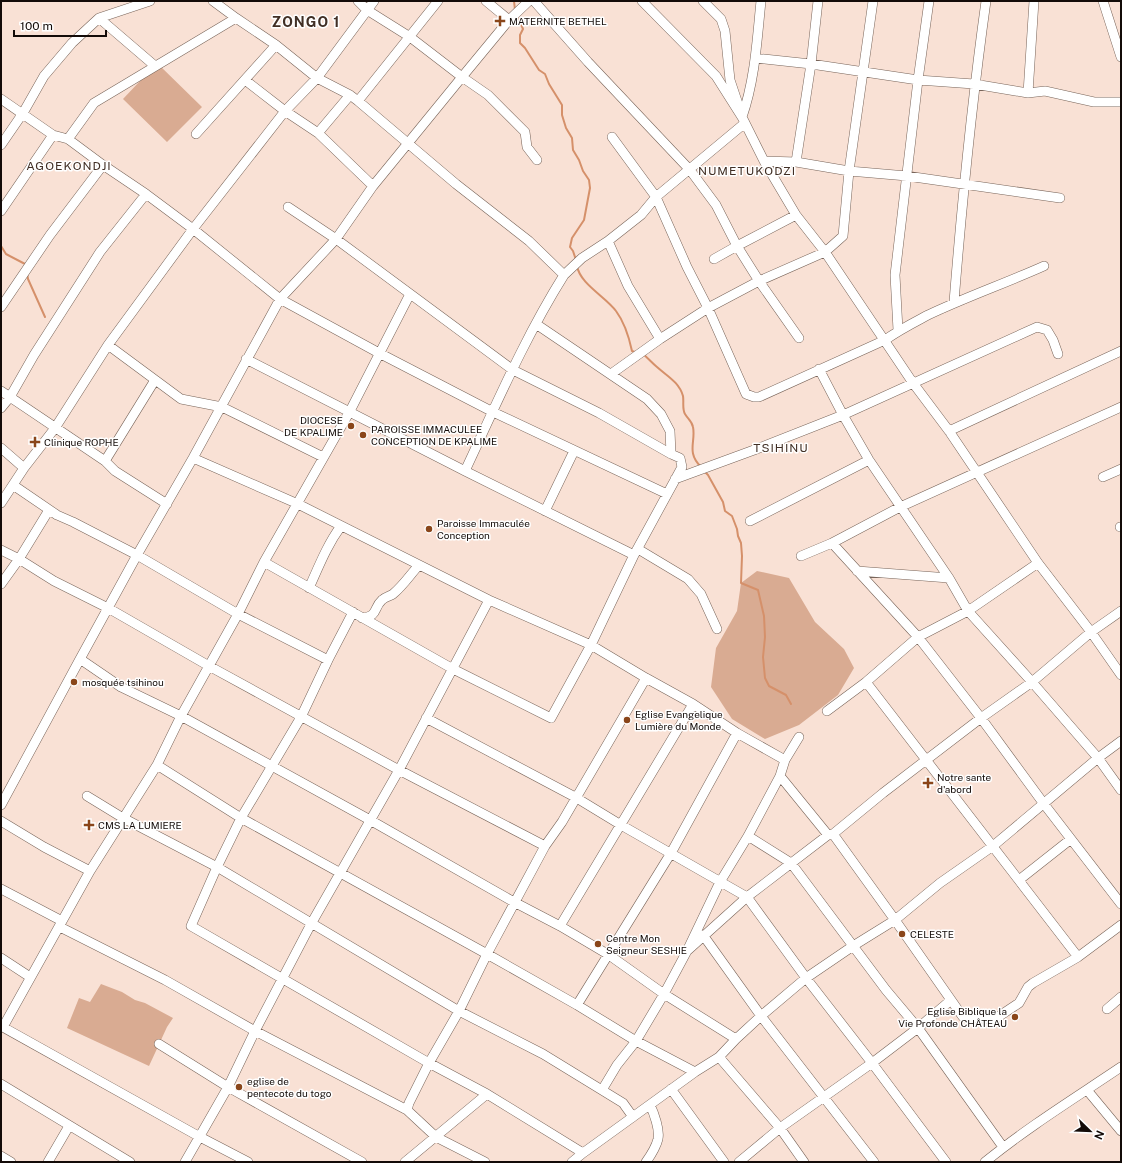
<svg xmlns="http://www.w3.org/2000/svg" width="1122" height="1163" font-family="'Public Sans',sans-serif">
<rect width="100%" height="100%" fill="#f9e1d5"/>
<path fill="#d9ab92" d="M 157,63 L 202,107 L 167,142 L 123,99 Z
M 757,571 L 789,578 L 815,622 L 844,649 L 854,668 L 838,695 L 799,725 L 765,739 L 732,719 L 711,687 L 716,648 L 737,611 L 741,583 Z
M 101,984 L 122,992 L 135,1000 L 145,1003 L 173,1018 L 167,1027 L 149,1066 L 67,1028 L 79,998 L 90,1002 Z"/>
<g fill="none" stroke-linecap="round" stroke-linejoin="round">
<path stroke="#d5906a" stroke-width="2" d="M 514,1 L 515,10
M 517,15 L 523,29 L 520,35 L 520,43 L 525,48 L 539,70 L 545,74 L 549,84 L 562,105 L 562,115 L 566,128 L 572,138 L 573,150 L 579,160 L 583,171 L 589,180 L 590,188 L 584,220 L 572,238 L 570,247 L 573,251 L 576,260
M 1,246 L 6,254 L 27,265
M 577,266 C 580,284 606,297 616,311 C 625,323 629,337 632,351 L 635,352
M 27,273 L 28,279 L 45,317
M 643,354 C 648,358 652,363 657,367 C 667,376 679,382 683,396 C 684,402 682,409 685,414 C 688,419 692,421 693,427 C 696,442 686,452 701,467
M 705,472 L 708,475 L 723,502 L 725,511 L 732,516 L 737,529 L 738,536 L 741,543 L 742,556 L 741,583 L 758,590 L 764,616 L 765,637 L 763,657 L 765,678 L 769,686 L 786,695 L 791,704"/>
<defs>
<path id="minor" d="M 213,1 L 236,18 L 276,45 L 317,78 L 350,95 L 358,101 L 456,184 L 529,241 L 564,275 C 525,337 496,405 465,471
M 358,1 L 367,10
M 486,1 L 509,20
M 534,1 L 588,62 L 690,170 L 716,205 L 737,246 L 759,281 L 799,338
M 642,1 L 716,76 L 742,117 L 764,161 L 796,215 L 825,252 L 913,383 L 949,431 L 1038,563 L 1091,632 L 1121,675
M 703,1 L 721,19 L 725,31 L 730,80 L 738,104
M 1034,1 L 1028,93 L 1045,91 L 1094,102 L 1121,102
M 1103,1 L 1121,57
M 367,10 L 410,37 L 462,77 L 488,95 L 525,132 L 527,147 L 537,160
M 99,18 L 155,66
M 755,58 L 811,64 L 918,80 L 974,84 L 1028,93
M 245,80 L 285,111 L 318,133 L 373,186
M 1,99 L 53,135 L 68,139 L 103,165 L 146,194 L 193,229 L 280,299 L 379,353 L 493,412 L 667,494
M 358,101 L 438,1
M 742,117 C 755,80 757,40 761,1
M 318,133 L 350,95
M 196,134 L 276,45
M 612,137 L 656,197 L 687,267 L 708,308 L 746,394 L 754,397 L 759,397 L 885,340 C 899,330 913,323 928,315 C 966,297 1006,283 1044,266
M 68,139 L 94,103 L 236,18
M 1,145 L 23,113 L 44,76 L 72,43 L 99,18 L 150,1
M 764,161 L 796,162 L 849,171 L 907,176 L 1060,198
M 796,162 L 811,64 L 818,1
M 288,207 L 336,239 L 513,370 L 599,413 L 671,454
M 1,211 L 53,135
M 608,241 L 628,286 L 660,339
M 714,259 L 737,246 L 796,215
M 564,275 L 582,258 L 608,241 L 641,215 L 656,197 L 745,123
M 954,302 C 962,202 972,101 986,1
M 1,307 L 50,235 L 103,165
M 898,330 L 895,275 L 918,80 L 929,1
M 108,345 L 181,399 L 222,407 L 323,457
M 246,359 L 465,471 L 634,555
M 819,369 L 843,415 L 869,460 L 949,578 L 968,611 L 1032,682 L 1098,758 L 1121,790
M 611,374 L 660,339 L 708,308 L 759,281 L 825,252 L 843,236 L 849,171 L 873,1
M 1,391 L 105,461 L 115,471 L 167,504
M 1121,407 L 900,507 L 832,543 L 918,637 L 981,718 L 1044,804 L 1121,904
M 1,408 L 10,397 L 34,355 L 100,252 L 146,194
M 949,431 L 1121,351
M 1,448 L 24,468
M 193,458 L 298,504 L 489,600
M 105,461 L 155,380
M 1103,477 L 1121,469
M 675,479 L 754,450 L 843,415 L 1037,327 L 1047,330 L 1053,340 L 1058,354
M 13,485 L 57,515 L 73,522 L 137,555 L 238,614 L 328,660
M 1,503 L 24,468 L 55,428 L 108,345 L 193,229 L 285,111 L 317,78 L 374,1
M 545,511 L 574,451
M 750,521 L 869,460
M 1120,527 L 1121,527
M 638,549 L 688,579 L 701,594 L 717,629
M 1,550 L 19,559 L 54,581 L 108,608 L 209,666 L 399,770 L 545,846
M 801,556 L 832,543
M 264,562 L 453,669 L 551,718 L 591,645 L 634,555 L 682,467 L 680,458 L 671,454 L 670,431 L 661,414 L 647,399 L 536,324
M 857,571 L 949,578
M 1,584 L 19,559 L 49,510
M 309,588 C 319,566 327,545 341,526
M 353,612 L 328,660 L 301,717 L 241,818 L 217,867 L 191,926 L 429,1063 L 487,1094
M 362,618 C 379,616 373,608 382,600 C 385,597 390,596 393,594 C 403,586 410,575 419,565
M 80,659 L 121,687 L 181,716 L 370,820 L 514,902 L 560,926 L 609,955 L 664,994 L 736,1039
M 866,682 L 1078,957
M 827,711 L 866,682 L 918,637 L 968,611 L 1038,563
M 426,718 L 575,797 L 621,825 L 747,897 L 806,978 L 872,1063 L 946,1162
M 157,765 L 241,818 L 487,954 L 577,1005 L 636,1041 L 695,1072
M 780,776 L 828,835
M 87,796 L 123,818 L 217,867 L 459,1011 L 543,1054 L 623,1103 L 633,1117
M 1,805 L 80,659 L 137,555 L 193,458 L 280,299 L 336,239 L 373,186 L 462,77 L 509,20 L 529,1
M 1,821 L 44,847 L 90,871
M 833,834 L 895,920 L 963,1017 L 995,1019 L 1019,1003 L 1028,987 L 1033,983 L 1078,957 L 1121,925
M 748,836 L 791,863 L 886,990 L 918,1028 L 1003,1147
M 1019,880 L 1071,839
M 1,889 L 62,921
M 560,926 L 693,704
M 60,927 L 165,980 L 255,1031 L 407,1110
M 703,935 L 761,1016 L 874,1162
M 687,951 L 747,897 L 828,835 L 833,834 L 883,793 L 981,718 L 1032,682 L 1091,632 L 1121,611
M 1,958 L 30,977
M 577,1005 L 671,853 L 737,733
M 1107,1009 L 1121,997
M 1,1026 L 200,1137 L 248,1162
M 3,1027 L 90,871 L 157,765 L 181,716 L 238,614 L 264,562 L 350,411 L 410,294
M 159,1044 L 228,1087 L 362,1162
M 719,1057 L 780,1128 L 804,1162
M 1,1084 L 130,1162
M 671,1089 L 724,1162
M 602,1090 L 617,1065 L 636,1041 L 664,994 L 687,951 L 720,882 L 748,836 L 780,776 L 785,760 L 799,737
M 1087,1090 L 1121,1131
M 1,1156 L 11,1162
M 48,1162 L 69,1126
M 185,1162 L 228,1087 L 255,1031 L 311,924 L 399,770 L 489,600 L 591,645 L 646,678 L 693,704 L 737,733 L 785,760
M 405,1162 L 487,1094 L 583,1153 L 695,1072 L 719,1057 L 736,1039 L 761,1016 L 806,978 L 853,946 L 895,920 L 940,883 L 993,846 L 1098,758 L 1121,741
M 485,1162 L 436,1137 L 407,1110 L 409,1103 L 429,1063 L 459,1011 L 487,954 L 545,846 L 562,822 L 646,678
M 572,1162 L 583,1153
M 646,1162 C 651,1155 656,1147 658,1139 C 660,1130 654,1113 650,1105
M 739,1162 L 780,1128 L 872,1063 L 918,1028 L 951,1000
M 985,1162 C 1028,1127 1075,1098 1121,1067"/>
</defs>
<use href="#minor" stroke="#786459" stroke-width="10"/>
<use href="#minor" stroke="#fff" stroke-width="9"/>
</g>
<g fill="#8a461a" stroke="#fff" stroke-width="1.5">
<path d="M498 15h4v4h4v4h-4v4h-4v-4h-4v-4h4z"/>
<circle cx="351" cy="426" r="4"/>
<circle cx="363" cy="435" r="4"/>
<path d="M33 436h4v4h4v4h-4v4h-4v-4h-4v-4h4z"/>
<circle cx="429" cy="529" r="4"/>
<circle cx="74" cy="682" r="4"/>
<circle cx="627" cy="720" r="4"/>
<path d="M926 777h4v4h4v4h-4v4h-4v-4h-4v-4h4z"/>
<path d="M87 819h4v4h4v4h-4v4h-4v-4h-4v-4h4z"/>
<circle cx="902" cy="934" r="4"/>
<circle cx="598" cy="944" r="4"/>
<circle cx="1015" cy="1017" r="4"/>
<circle cx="239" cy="1087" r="4"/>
</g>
<g text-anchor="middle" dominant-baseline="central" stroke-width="3" stroke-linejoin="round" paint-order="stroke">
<g font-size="10" fill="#130b08" stroke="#fff" text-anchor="start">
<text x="509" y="21">MATERNITE BETHEL</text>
<text x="343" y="420" text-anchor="end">DIOCESE<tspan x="343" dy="12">DE KPALIME</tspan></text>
<text x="371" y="429">PAROISSE IMMACULEE<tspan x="371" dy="12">CONCEPTION DE KPALIME</tspan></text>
<text x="44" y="442">Clinique ROPHE</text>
<text x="437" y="523">Paroisse Immaculée<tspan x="437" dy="12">Conception</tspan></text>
<text x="82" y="682">mosquée tsihinou</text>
<text x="635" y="714">Eglise Evangelique<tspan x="635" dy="12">Lumière du Monde</tspan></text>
<text x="937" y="777">Notre sante<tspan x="937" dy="12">d'abord</tspan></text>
<text x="98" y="825">CMS LA LUMIERE</text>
<text x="910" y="934">CELESTE</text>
<text x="606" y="938">Centre Mon<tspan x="606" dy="12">Seigneur SESHIE</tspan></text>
<text x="1007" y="1011" text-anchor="end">Eglise Biblique la<tspan x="1007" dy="12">Vie Profonde CHÂTEAU</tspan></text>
<text x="247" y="1081">eglise de<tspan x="247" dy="12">pentecote du togo</tspan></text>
</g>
<g font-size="12" letter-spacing="1" fill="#412f25" stroke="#fff">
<text x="69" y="166">AGOEKONDJI</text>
<text x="747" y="171">NUMETUKODZI</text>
<text x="781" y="448">TSIHINU</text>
</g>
<g font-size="14" font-weight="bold" letter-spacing="1" fill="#412f25" stroke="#fff">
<text x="306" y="22">ZONGO 1</text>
</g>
</g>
<rect width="1122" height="1163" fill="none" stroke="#130b08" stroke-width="4"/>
<g transform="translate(1090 1131) rotate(113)" stroke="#ffffff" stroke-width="3" paint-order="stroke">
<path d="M0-3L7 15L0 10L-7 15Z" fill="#130b08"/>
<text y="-6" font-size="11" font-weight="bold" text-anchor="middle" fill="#130b08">N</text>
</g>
<path d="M14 30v6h92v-6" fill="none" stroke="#130b08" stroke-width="2"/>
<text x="20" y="30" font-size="12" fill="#130b08" stroke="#ffffff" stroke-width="3" paint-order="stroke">100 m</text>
</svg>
